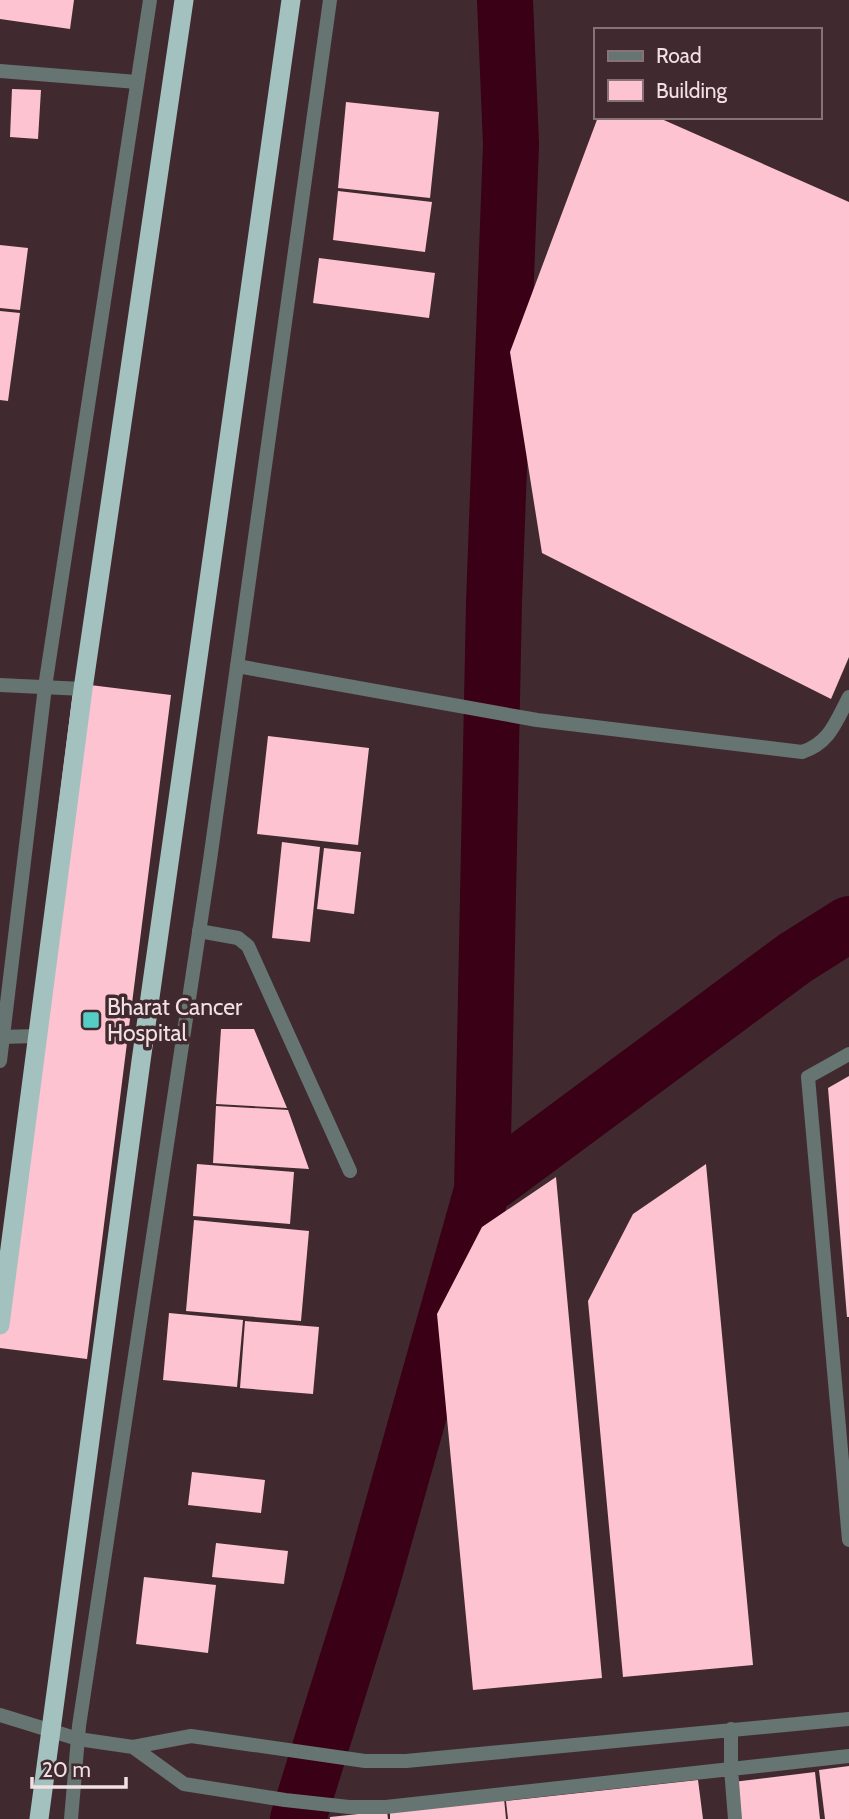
<svg xmlns="http://www.w3.org/2000/svg" width="849" height="1819" font-family="Cabin,sans-serif">
<rect width="100%" height="100%" fill="#412a2f"/>
<g fill="none" stroke-linecap="round" stroke-linejoin="round">
<path stroke="#390016" stroke-width="56" d="M 505,0 L 511,144 L 494,602 L 482,1190 L 795,958 L 849,924
M 298,1819 L 370,1588 L 482,1190"/>
</g>
<path fill="#fdc3d0" d="M 0,0 L 74,0 L 70,29 L 0,19 Z
M 12,89 L 41,90 L 38,139 L 10,137 Z
M 346,102 L 439,112 L 430,198 L 338,188 Z
M 598,117 L 657,117 L 849,202 L 849,657 L 831,699 L 542,553 L 510,352 Z
M 338,191 L 432,202 L 425,252 L 333,240 Z
M 0,245 L 28,248 L 20,310 L 0,308 Z
M 319,258 L 435,273 L 429,318 L 313,303 Z
M 0,311 L 20,313 L 8,401 L 0,400 Z
M 74,683 L 171,695 L 87,1359 L 0,1348 L 0,1272 Z
M 268,736 L 369,748 L 358,845 L 257,834 Z
M 282,842 L 320,847 L 310,942 L 272,938 Z
M 324,848 L 361,852 L 354,914 L 317,909 Z
M 221,1029 L 254,1029 L 287,1108 L 216,1104 Z
M 849,1076 L 849,1317 L 847,1317 L 828,1088 Z
M 216,1106 L 288,1110 L 309,1169 L 213,1163 Z
M 197,1164 L 294,1172 L 290,1224 L 193,1216 Z
M 706,1164 L 753,1665 L 623,1677 L 588,1301 L 633,1214 Z
M 556,1177 L 602,1678 L 473,1690 L 437,1314 L 482,1227 Z
M 194,1220 L 309,1231 L 301,1321 L 186,1311 Z
M 169,1313 L 243,1320 L 237,1387 L 163,1380 Z
M 245,1321 L 319,1327 L 313,1394 L 240,1388 Z
M 192,1472 L 265,1480 L 261,1513 L 188,1505 Z
M 216,1543 L 288,1551 L 284,1584 L 212,1577 Z
M 144,1577 L 216,1585 L 208,1653 L 136,1644 Z
M 849,1766 L 849,1819 L 825,1819 L 819,1770 Z
M 815,1772 L 820,1819 L 737,1819 L 733,1782 Z
M 698,1780 L 703,1819 L 508,1819 L 506,1801 Z
M 504,1798 L 506,1819 L 390,1819 L 390,1811 Z
M 387,1811 L 388,1819 L 330,1819 L 330,1817 Z"/>
<g fill="none" stroke-linecap="round" stroke-linejoin="round">
<path stroke="#667472" stroke-width="14" d="M 0,71 L 137,82
M 237,666 L 537,720 L 802,752 C 830,743 836,721 849,697
M 0,685 L 83,689
M 199,931 L 238,938 L 248,946 L 350,1171
M 0,1037 L 37,1036
M 849,1054 L 808,1077 L 849,1540
M 731,1729 L 731,1769 L 735,1819
M 78,1739 L 133,1747 L 191,1736 L 365,1761 L 406,1761 L 849,1719
M 133,1747 L 184,1784 L 285,1800 L 349,1807 L 386,1807 L 849,1756"/>
<path stroke="#667472" stroke-width="14" d="M 0,1715 L 78,1739"/>
<path stroke="#667472" stroke-width="14" d="M 0,1061 L 45,687 L 150,0
M 71,1819 L 79,1726 L 210,860 L 330,0"/>
<path stroke="#a3c2bf" stroke-width="19" d="M 0,1325 L 83,689 L 184,0
M 39,1819 L 141,1061 L 291,0"/>
</g>
<rect fill="#54cdc7" stroke="#412a2f" stroke-width="2.5" x="82" y="1011" width="18" height="18" rx="3.5"/>
<g text-anchor="middle" dominant-baseline="central" stroke-width="7" stroke-linejoin="round" paint-order="stroke">
<g font-size="23" fill="#f1e1e4" stroke="#412a2f" text-anchor="start">
<text x="107" y="1007">Bharat Cancer<tspan x="107" dy="26">Hospital</tspan></text>
</g>
</g>
<rect x="594" y="28" width="228" height="91" fill="#412a2f" stroke="#877377" stroke-width="2"/>
<rect x="608" y="51" width="35" height="10" fill="#667472" stroke="#877377" stroke-width="2"/>
<text x="656" y="63" font-size="21" fill="#f1e1e4">Road</text>
<rect x="608" y="80" width="35" height="21" fill="#fdc3d0" stroke="#877377" stroke-width="2"/>
<text x="656" y="98" font-size="21" fill="#f1e1e4">Building</text>
<path d="M32 1777v10h94v-10" fill="none" stroke="#f1e1e4" stroke-width="3.5"/>
<text x="42" y="1777" font-size="21" fill="#f1e1e4" stroke="#412a2f" stroke-width="5" paint-order="stroke">20 m</text>
</svg>
